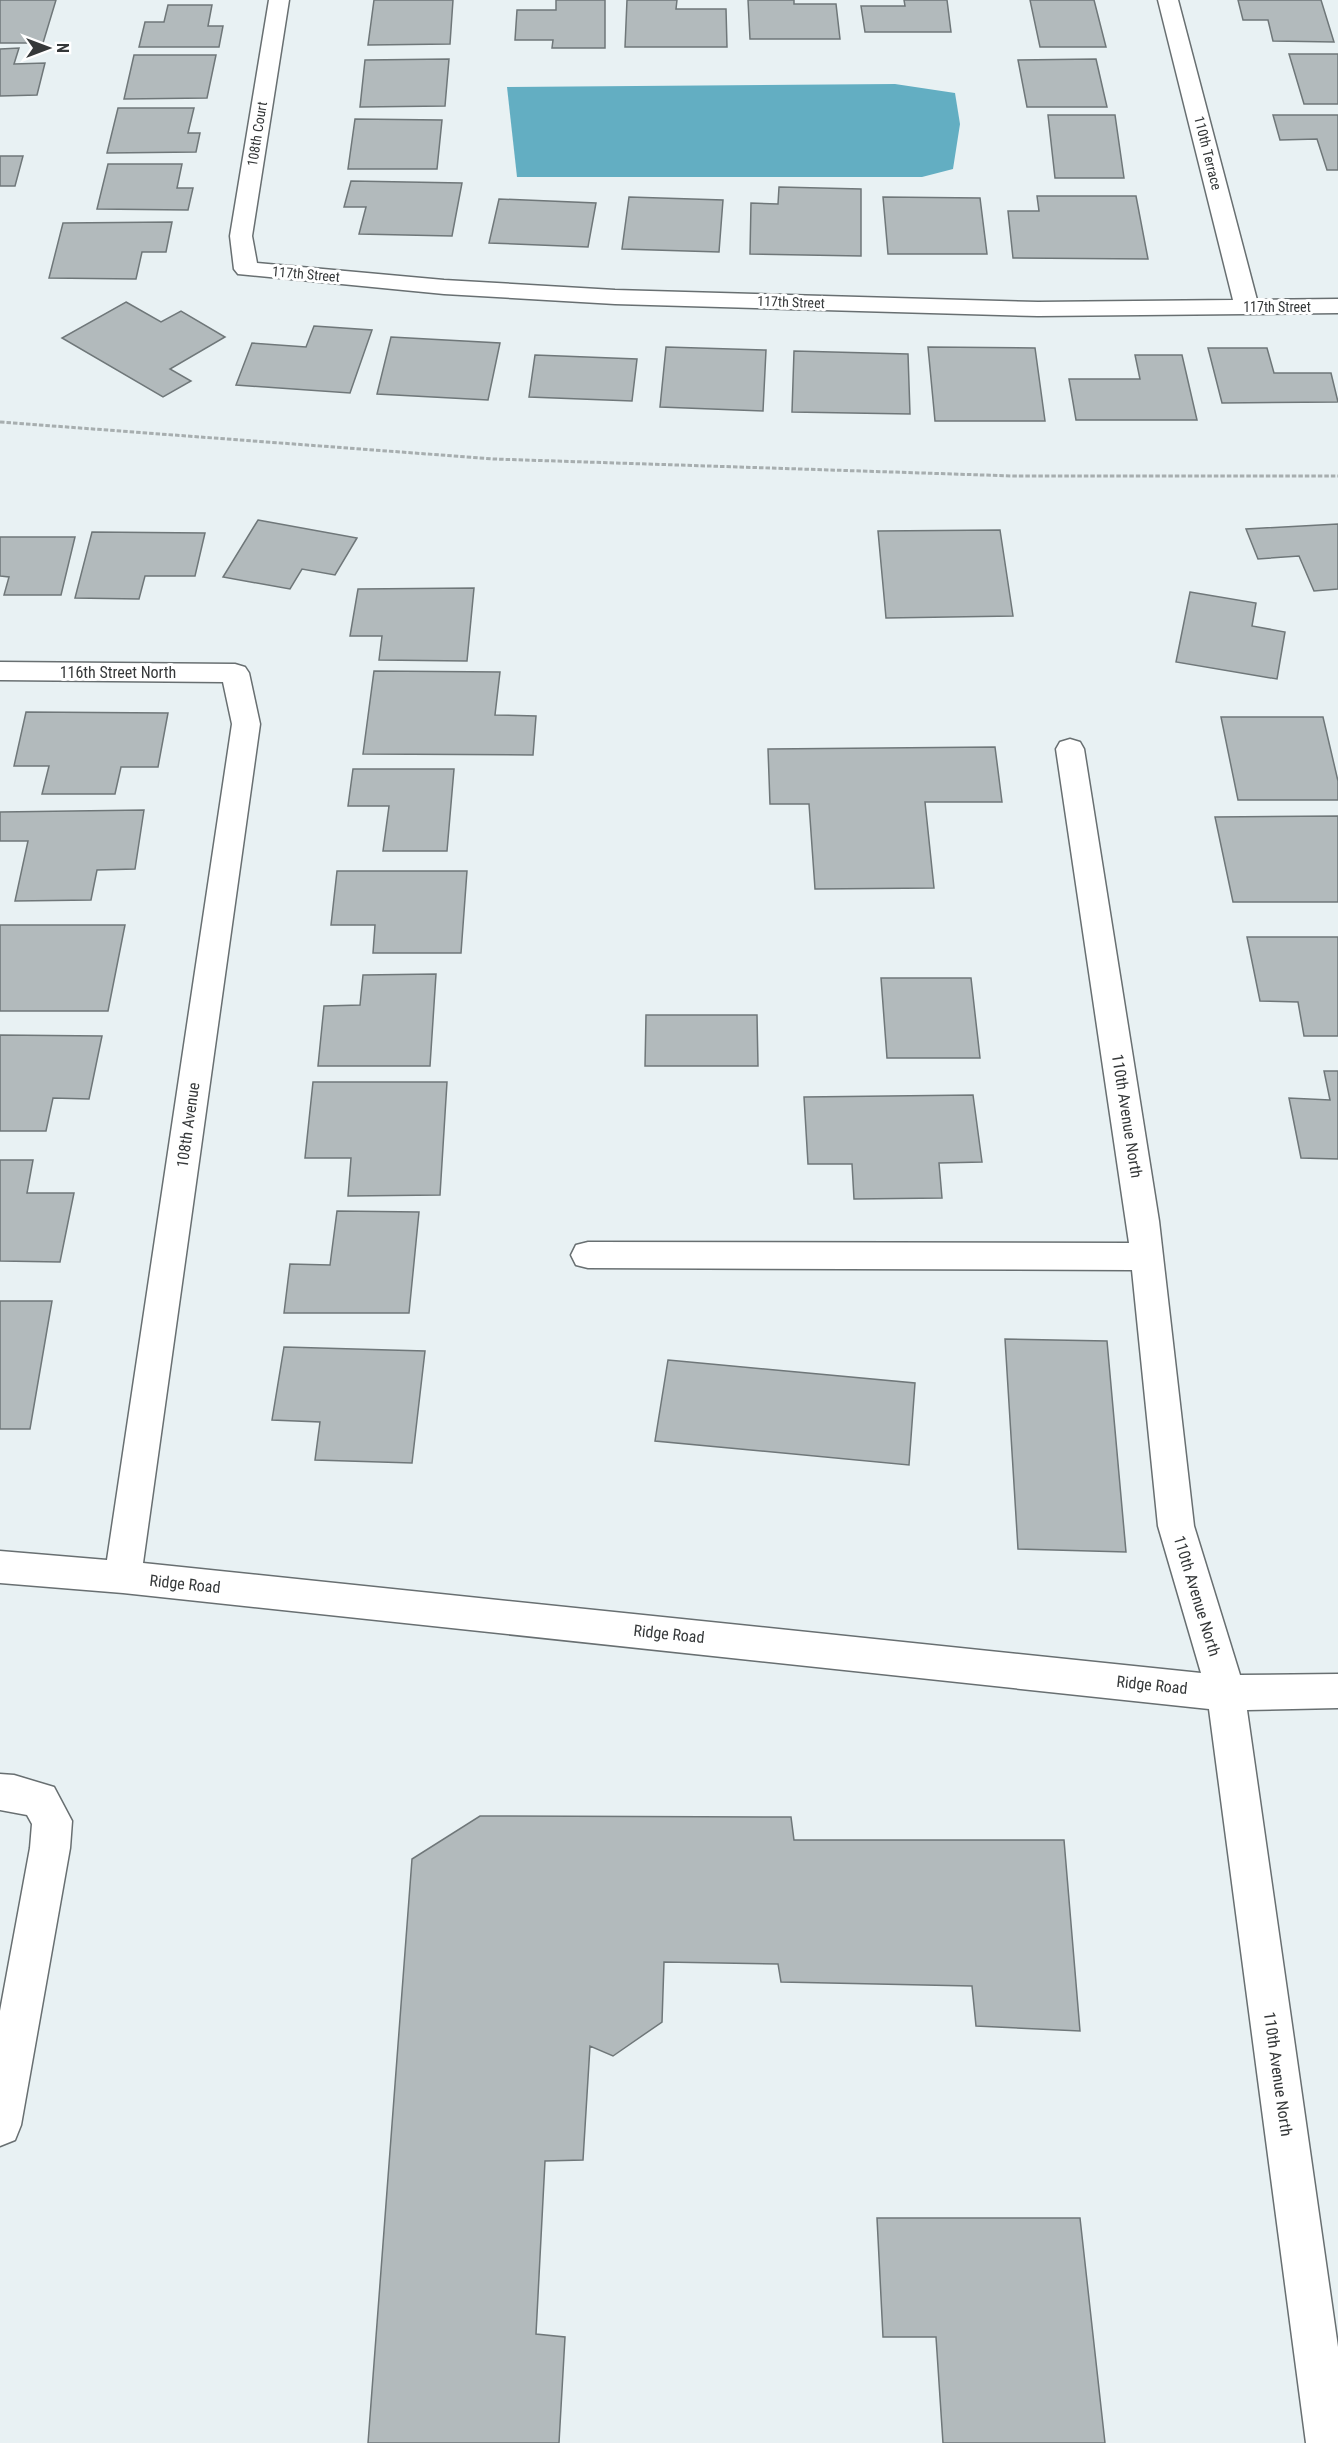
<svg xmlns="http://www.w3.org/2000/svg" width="1338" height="2443" font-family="'Roboto Condensed',sans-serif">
<rect width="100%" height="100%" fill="#e8f1f3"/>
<path fill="#63aec2" d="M 895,84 L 955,93 L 960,124 L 953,169 L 922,177 L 517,177 L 507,87 Z"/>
<path fill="#b2babc" stroke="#6f7779" stroke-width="1.5" d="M 0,0 L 56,0 L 43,43 L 0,43 Z
M 374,0 L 453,0 L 450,44 L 368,45 Z
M 556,0 L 605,0 L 605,48 L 552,48 L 553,40 L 515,40 L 517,10 L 556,10 Z
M 627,0 L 677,0 L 676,9 L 726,9 L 727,47 L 625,47 Z
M 748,0 L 794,0 L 794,4 L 836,4 L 840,39 L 750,39 Z
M 904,0 L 947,0 L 951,32 L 865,32 L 861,6 L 905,6 Z
M 1030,0 L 1094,0 L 1106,47 L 1040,47 Z
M 1238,0 L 1321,0 L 1334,42 L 1273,41 L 1268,20 L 1243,20 Z
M 168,5 L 212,5 L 208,26 L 223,26 L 219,47 L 139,47 L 145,22 L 164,22 Z
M 19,48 L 14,64 L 45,63 L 37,95 L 0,96 L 0,49 Z
M 1289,54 L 1338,54 L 1338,104 L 1304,104 Z
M 134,55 L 216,55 L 207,98 L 124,99 Z
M 449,59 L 445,106 L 360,107 L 365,60 Z
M 1096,59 L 1107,107 L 1027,107 L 1018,60 Z
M 118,108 L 194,108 L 188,133 L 200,133 L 196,152 L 107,153 Z
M 1048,115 L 1115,115 L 1124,178 L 1055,178 Z
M 1273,115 L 1338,115 L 1338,170 L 1327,170 L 1317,139 L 1280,140 Z
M 355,119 L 442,120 L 437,169 L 348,169 Z
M 0,156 L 23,156 L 15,186 L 0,186 Z
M 108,164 L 182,164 L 177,188 L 193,188 L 188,210 L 97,209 Z
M 351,181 L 462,183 L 452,236 L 359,234 L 366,207 L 344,207 Z
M 779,187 L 861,189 L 861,256 L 750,254 L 751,203 L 778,204 Z
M 1037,196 L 1136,196 L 1148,259 L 1013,258 L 1008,211 L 1039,211 Z
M 629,197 L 723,200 L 719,252 L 622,249 Z
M 883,197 L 980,198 L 987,254 L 888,254 Z
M 499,199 L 596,203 L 588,247 L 489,243 Z
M 172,222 L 166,252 L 142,252 L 136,279 L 49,278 L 63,223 Z
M 126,302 L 161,322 L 181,311 L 225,337 L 170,369 L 191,381 L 163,397 L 62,338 Z
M 314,326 L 372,330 L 350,393 L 236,385 L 252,343 L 306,347 Z
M 391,337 L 500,343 L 488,400 L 377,394 Z
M 666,347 L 766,350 L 763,411 L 660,407 Z
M 928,347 L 1035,348 L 1045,421 L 935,421 Z
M 1208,348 L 1267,348 L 1274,373 L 1331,373 L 1338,402 L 1222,403 Z
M 794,351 L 908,354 L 910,414 L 792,412 Z
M 535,355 L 637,359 L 632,401 L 529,397 Z
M 1135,355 L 1182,355 L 1197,420 L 1076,420 L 1069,379 L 1140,379 Z
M 258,520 L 357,538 L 335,575 L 302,569 L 290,589 L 223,577 Z
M 1338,524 L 1338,589 L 1314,591 L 1299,556 L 1258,559 L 1246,529 Z
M 1000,530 L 1013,616 L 886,618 L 878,531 Z
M 92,532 L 205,533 L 195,576 L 145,576 L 139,599 L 75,598 Z
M 0,537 L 75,537 L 61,595 L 4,595 L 9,577 L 0,576 Z
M 474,588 L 467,661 L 379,660 L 382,636 L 350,636 L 358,589 Z
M 1190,592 L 1256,603 L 1252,626 L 1285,632 L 1277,679 L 1176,662 Z
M 374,671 L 500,672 L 495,715 L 536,716 L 533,755 L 363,754 Z
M 26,712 L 168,713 L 158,767 L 121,767 L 115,794 L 42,794 L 49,766 L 14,766 Z
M 1221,717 L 1323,717 L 1338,781 L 1338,800 L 1238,800 Z
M 995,747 L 1002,802 L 925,802 L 934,888 L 815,889 L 809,804 L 770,804 L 768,749 Z
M 353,769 L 454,769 L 447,851 L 383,851 L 389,806 L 348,806 Z
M 144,810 L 135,869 L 97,870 L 91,900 L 15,901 L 28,841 L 0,841 L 0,812 Z
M 1338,816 L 1338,902 L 1233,902 L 1215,817 Z
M 337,871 L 467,871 L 461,953 L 373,953 L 375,925 L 331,925 Z
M 0,925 L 125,925 L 108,1011 L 0,1011 Z
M 1247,937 L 1338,937 L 1338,1036 L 1304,1036 L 1298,1002 L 1260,1001 Z
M 436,974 L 430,1066 L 318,1066 L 324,1006 L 360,1005 L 363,975 Z
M 881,978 L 971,978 L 980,1058 L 887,1058 Z
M 646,1015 L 757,1015 L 758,1066 L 645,1066 Z
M 0,1035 L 102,1036 L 89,1099 L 53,1098 L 46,1131 L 0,1131 Z
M 1324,1071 L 1338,1071 L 1338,1159 L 1301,1158 L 1289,1098 L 1330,1100 Z
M 313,1082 L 447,1082 L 440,1195 L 348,1196 L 351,1158 L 305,1158 Z
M 973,1095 L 982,1162 L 939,1163 L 942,1198 L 854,1199 L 852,1164 L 808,1164 L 804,1097 Z
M 0,1160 L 33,1160 L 27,1193 L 74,1193 L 60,1262 L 0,1261 Z
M 337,1211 L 419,1212 L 409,1313 L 284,1313 L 290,1264 L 330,1265 Z
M 0,1301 L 52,1301 L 30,1429 L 0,1429 Z
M 1005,1339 L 1107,1341 L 1126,1552 L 1018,1549 Z
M 284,1347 L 425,1351 L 412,1463 L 315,1460 L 320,1422 L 272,1420 Z
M 668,1360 L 915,1383 L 909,1465 L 655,1441 Z
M 480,1816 L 791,1817 L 794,1840 L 1064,1840 L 1080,2031 L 976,2026 L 972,1986 L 781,1982 L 778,1964 L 664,1962 L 662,2022 L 613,2056 L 590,2046 L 583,2160 L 545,2161 L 536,2334 L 565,2337 L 559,2443 L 368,2443 L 412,1859 Z
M 877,2218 L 1080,2218 L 1105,2443 L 943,2443 L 936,2337 L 883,2337 Z"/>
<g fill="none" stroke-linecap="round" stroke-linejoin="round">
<defs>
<path id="minor" d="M 269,0 L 289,0 L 252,236 L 257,263 L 444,280 L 615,290 L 1038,302 L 1233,300 L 1158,0 L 1178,0 L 1257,300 L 1338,299 L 1338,313 L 1038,316 L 615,304 L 444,294 L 238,274 L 234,269 L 230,236 Z
M 0,662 L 235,664 L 245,667 L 249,673 L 260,724 L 143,1563 L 1201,1673 L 1158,1526 L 1132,1270 L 588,1268 L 576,1265 L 571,1255 L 576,1245 L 588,1242 L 1129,1243 L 1056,749 L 1060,742 L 1070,739 L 1080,742 L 1084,749 L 1159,1221 L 1194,1526 L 1240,1675 L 1338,1674 L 1338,1708 L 1247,1710 L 1338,2347 L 1338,2443 L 1306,2443 L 1209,1709 L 123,1593 L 0,1583 L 0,1551 L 107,1560 L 232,724 L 223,682 L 0,680 Z
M 0,1774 L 14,1775 L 54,1787 L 72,1821 L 70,1848 L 21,2125 L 15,2140 L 0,2146 L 0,2011 L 30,1848 L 32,1824 L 27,1815 L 0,1810 Z"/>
</defs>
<use href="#minor" stroke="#686f71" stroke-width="3"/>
<path stroke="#a7aeaf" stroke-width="3" stroke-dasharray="4.5 2" stroke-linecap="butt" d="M 0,422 L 494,459 L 1014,476 L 1338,476"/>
<use href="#minor" fill="#fff" fill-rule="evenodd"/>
</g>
<g text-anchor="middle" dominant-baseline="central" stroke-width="6" stroke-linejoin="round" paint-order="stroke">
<g font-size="14" fill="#353839" stroke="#fff">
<text transform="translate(257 134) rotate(-81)">108th Court</text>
<text transform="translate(1208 153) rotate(76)">110th Terrace</text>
<text transform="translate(306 274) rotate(5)">117th Street</text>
<text transform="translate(791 302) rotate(2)">117th Street</text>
<text x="1277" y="307">117th Street</text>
</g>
<g font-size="16" fill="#353839" stroke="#fff">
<text x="118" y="672">116th Street North</text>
<text transform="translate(1127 1116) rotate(81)">110th Avenue North</text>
<text transform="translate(188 1125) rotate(-82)">108th Avenue</text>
<text transform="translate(185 1584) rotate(6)">Ridge Road</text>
<text transform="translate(1197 1596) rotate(73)">110th Avenue North</text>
<text transform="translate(669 1634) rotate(6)">Ridge Road</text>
<text transform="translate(1152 1685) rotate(6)">Ridge Road</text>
<text transform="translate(1278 2074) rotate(82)">110th Avenue North</text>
</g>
</g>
<g transform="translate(48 48) rotate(90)" stroke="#ffffff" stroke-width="4.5" paint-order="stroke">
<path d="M0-4.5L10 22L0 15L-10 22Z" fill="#353839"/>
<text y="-9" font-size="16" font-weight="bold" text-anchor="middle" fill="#353839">N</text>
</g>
</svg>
